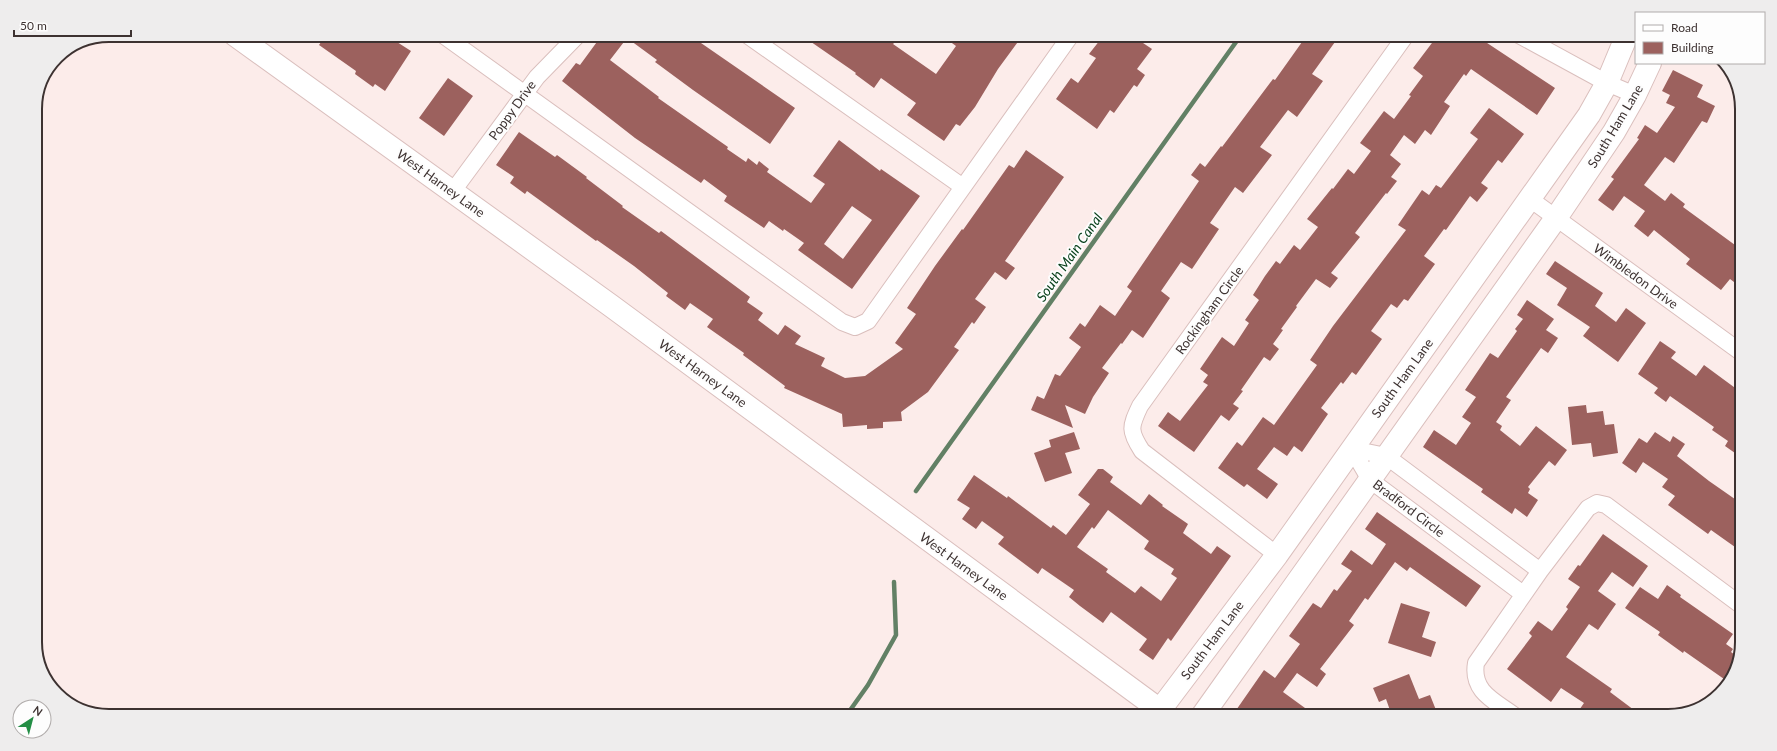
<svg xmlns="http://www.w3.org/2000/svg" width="1777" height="751" font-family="Lato,sans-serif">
<rect width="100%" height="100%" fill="#fcecea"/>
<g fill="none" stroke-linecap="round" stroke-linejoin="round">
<path stroke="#628065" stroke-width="4.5" d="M 916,491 L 1241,35
M 846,716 L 868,685 L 896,635 L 894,582"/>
</g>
<path fill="#9c615e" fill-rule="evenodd" d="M 326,35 L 386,35 L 411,51 L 385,91 L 375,84 L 373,87 L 355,74 L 356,71 L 319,45 Z
M 602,35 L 693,35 L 702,41 L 701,43 L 795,108 L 770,144 L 693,90 L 655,62 L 657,60 L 627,38 L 610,60 L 659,97 L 658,98 L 728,147 L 727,149 L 746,162 L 748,158 L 757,165 L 759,161 L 769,169 L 767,172 L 811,203 L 825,184 L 813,176 L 839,140 L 880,171 L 881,169 L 920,196 L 852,289 L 798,250 L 804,243 L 784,229 L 783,231 L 769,221 L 764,228 L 724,201 L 727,196 L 704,179 L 701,183 L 635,138 L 562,81 L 576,63 L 580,65 ZM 852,206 L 872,220 L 843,259 L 824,244 Z
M 801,35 L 890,35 L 897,40 L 893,44 L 936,74 L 956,46 L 941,35 L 1023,35 L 998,69 L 975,107 L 960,126 L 956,124 L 944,141 L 907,115 L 916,103 L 881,78 L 874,88 L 855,74 L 856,73 Z
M 1104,35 L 1144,35 L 1140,41 L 1152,49 L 1137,69 L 1145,75 L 1137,87 L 1134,85 L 1114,113 L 1110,110 L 1097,129 L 1056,99 L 1071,78 L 1078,83 L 1096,58 L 1089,54 Z
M 1307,35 L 1340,35 L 1312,74 L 1323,81 L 1297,117 L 1288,110 L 1260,147 L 1272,155 L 1243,193 L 1235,187 L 1210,223 L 1219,229 L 1192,269 L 1181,262 L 1161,291 L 1170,298 L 1143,338 L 1132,330 L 1122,344 L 1121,343 L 1102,368 L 1109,373 L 1093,397 L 1085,414 L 1065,405 L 1073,428 L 1031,410 L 1037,396 L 1044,399 L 1055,374 L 1060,376 L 1081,347 L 1069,338 L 1080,323 L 1085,327 L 1100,305 L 1115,316 L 1132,291 L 1127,287 L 1199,181 L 1191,175 L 1200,163 L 1205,167 L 1221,146 L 1222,147 L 1273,79 L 1275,80 Z
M 1438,35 L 1475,35 L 1555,88 L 1537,115 L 1471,69 L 1466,76 L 1464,74 L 1444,102 L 1450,106 L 1431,135 L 1425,130 L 1415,144 L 1404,135 L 1390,155 L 1401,164 L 1391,177 L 1397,181 L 1387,194 L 1386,193 L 1355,233 L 1360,237 L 1331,273 L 1338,278 L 1330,288 L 1316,279 L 1296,306 L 1297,307 L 1281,329 L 1283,330 L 1273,344 L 1279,349 L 1270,361 L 1264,357 L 1241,390 L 1243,391 L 1233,404 L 1239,408 L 1229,421 L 1221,415 L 1194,452 L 1158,426 L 1168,412 L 1180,421 L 1208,385 L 1203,382 L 1208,375 L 1200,369 L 1222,337 L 1234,346 L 1249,323 L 1245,320 L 1259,300 L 1253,295 L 1265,276 L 1276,261 L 1280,264 L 1294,245 L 1300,250 L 1318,227 L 1307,219 L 1332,188 L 1333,189 L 1348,169 L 1354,174 L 1371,151 L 1360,143 L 1384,111 L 1394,119 L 1411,96 L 1409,95 L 1423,76 L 1413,68 Z
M 1673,70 L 1703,85 L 1697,97 L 1715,106 L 1707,123 L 1702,121 L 1674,163 L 1665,157 L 1644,185 L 1665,201 L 1671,193 L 1685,204 L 1683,207 L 1735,245 L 1742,235 L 1742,288 L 1730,279 L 1721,290 L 1686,264 L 1690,259 L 1654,230 L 1648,237 L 1634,226 L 1645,211 L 1624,196 L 1613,211 L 1598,200 L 1614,179 L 1611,177 L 1639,139 L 1637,138 L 1645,125 L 1657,133 L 1675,107 L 1666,103 L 1670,95 L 1662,91 Z
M 448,78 L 473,96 L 444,136 L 419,118 Z
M 1489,108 L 1524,134 L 1502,163 L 1498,160 L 1481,183 L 1488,188 L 1477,202 L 1470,196 L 1446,230 L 1444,229 L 1424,256 L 1435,264 L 1408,301 L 1404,299 L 1397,308 L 1391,304 L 1371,331 L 1382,339 L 1356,375 L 1352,372 L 1343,384 L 1341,382 L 1321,408 L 1328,414 L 1302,452 L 1294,446 L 1287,456 L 1274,447 L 1257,469 L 1278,484 L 1267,499 L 1247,484 L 1244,487 L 1218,468 L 1237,442 L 1242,446 L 1263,417 L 1274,425 L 1317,365 L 1310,360 L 1333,326 L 1406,230 L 1398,225 L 1411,206 L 1422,190 L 1429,195 L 1436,185 L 1441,188 L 1478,139 L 1470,133 Z
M 519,132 L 555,157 L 557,155 L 587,177 L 586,178 L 623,206 L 622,207 L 659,233 L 661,231 L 750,297 L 747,302 L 763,313 L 758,320 L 778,335 L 785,325 L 801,336 L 795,344 L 825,358 L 821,366 L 845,378 L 865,376 L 903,349 L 895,343 L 916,314 L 907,308 L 935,266 L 962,229 L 963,230 L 1009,165 L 1014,168 L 1026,150 L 1064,177 L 1005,261 L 1015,268 L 1006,280 L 995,272 L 975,299 L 986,307 L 974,324 L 972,322 L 954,347 L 959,350 L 928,392 L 901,412 L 902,421 L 883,422 L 883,428 L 867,429 L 867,425 L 843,427 L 842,414 L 784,388 L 785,386 L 743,355 L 744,353 L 707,327 L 713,319 L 690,303 L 685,310 L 666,296 L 668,293 L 634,266 L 597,240 L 596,241 L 527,191 L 525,194 L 510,183 L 514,177 L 496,165 Z
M 1555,261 L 1603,293 L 1595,306 L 1616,322 L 1626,308 L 1646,323 L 1618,362 L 1583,336 L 1590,327 L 1557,305 L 1567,288 L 1546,274 Z
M 1527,300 L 1554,319 L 1546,330 L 1558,338 L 1548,353 L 1541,348 L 1506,397 L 1511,400 L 1496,422 L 1502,426 L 1500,430 L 1520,446 L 1536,426 L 1567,450 L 1555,466 L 1549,461 L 1528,487 L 1530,489 L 1528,493 L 1538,500 L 1527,517 L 1515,508 L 1512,514 L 1481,492 L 1483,489 L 1423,447 L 1434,430 L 1456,445 L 1471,423 L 1462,417 L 1476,397 L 1465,390 L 1490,353 L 1498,358 L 1517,331 L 1515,329 L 1523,319 L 1517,315 Z
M 1660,341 L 1676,352 L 1671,358 L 1696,376 L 1704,365 L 1742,393 L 1742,458 L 1725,446 L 1728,441 L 1712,430 L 1714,427 L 1670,396 L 1666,402 L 1654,393 L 1658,388 L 1638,374 Z
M 1586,405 L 1587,413 L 1603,411 L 1605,425 L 1614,424 L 1618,453 L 1593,457 L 1591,443 L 1572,445 L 1568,407 Z
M 1074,432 L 1080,449 L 1065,453 L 1072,473 L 1045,482 L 1034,453 L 1051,447 L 1049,440 Z
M 1655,432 L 1670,442 L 1673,436 L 1685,444 L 1677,456 L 1709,481 L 1742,504 L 1742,552 L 1711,530 L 1708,534 L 1668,505 L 1675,496 L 1662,487 L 1668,479 L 1643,462 L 1636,473 L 1622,463 L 1639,438 L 1647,443 Z
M 1098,469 L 1103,469 L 1113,477 L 1110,482 L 1141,505 L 1149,494 L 1163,505 L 1162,506 L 1188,524 L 1183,533 L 1211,554 L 1217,546 L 1231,556 L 1171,641 L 1168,638 L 1153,660 L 1139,650 L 1147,639 L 1111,612 L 1103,623 L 1080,606 L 1069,597 L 1074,590 L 1042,568 L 1038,574 L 998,544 L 1004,537 L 982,521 L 976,529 L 962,519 L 970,508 L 957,500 L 974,475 L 1007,498 L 1008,496 L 1051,528 L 1053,525 L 1066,535 L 1090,504 L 1078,495 ZM 1108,510 L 1149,541 L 1144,549 L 1174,569 L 1171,574 L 1177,578 L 1161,601 L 1141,586 L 1135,593 L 1106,572 L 1108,569 L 1077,547 L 1092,527 L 1094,529 Z
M 1377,512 L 1481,586 L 1466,607 L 1410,567 L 1407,571 L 1395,562 L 1368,600 L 1365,598 L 1349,621 L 1354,625 L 1320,669 L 1326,674 L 1317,687 L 1297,673 L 1283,692 L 1316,716 L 1232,716 L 1264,670 L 1275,678 L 1300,644 L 1289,636 L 1313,603 L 1321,608 L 1334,589 L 1337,591 L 1352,571 L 1341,564 L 1351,550 L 1372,565 L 1386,544 L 1365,529 Z
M 1603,534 L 1648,566 L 1633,587 L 1612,572 L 1598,591 L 1616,604 L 1598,630 L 1589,624 L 1566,657 L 1612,689 L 1610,692 L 1642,716 L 1575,716 L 1584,703 L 1561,688 L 1551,702 L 1507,669 L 1532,636 L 1529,633 L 1538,621 L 1552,631 L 1568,609 L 1566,607 L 1580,587 L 1568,579 L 1578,565 L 1580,566 Z
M 1667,585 L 1681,595 L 1680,597 L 1733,634 L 1726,644 L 1733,649 L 1731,652 L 1739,658 L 1724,679 L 1684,651 L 1683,653 L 1658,635 L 1660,632 L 1625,608 L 1640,587 L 1658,599 Z
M 1401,603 L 1430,612 L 1422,637 L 1436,642 L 1431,657 L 1388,643 Z
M 1409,674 L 1419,699 L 1430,695 L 1436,710 L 1421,716 L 1392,716 L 1386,699 L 1379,702 L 1373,688 Z"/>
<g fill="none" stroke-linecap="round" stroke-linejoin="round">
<defs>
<path id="minor" d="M 443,35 L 842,322 L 855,327 L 868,321 L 1071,35
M 747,35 L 963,187
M 1519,35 L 1607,83 L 1635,95
M 453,191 L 537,77 L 578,35
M 1530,199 L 1742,353
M 1352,449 L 1370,480 L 1523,594
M 1352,449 L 1386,456 L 1540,571
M 1277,555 L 1142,451 C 1129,431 1130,427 1140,406 L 1406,35
M 1515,716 C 1495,701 1471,692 1476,663 L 1540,571 L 1588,508 L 1597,503 L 1606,505 L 1742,606"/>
<path id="secondary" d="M 235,35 L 610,305 L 1168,716
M 1160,710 L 1277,555 L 1589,115 L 1607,83 L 1627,35
M 1202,716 L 1556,218 L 1614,132 L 1635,95 L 1650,63"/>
</defs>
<use href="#minor" stroke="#dabfbd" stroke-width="18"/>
<use href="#secondary" stroke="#dabfbd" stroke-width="24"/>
<use href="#minor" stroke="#fff" stroke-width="16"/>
<use href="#secondary" stroke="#fff" stroke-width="22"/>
</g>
<g text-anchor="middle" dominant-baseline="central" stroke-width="4" stroke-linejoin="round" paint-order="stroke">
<g font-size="13" fill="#3d3231" stroke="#fdfdfd">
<text transform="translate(512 110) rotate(-54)">Poppy Drive</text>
<text transform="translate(1615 126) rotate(-59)">South Ham Lane</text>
<text transform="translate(441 183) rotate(36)">West Harney Lane</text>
<text transform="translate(1636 276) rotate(36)">Wimbledon Drive</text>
<text transform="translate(1209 310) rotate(-54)">Rockingham Circle</text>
<text transform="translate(703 373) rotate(36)">West Harney Lane</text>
<text transform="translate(1402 378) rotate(-54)">South Ham Lane</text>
<text transform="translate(1409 508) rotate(37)">Bradford Circle</text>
<text transform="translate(964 566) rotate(36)">West Harney Lane</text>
<text transform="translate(1212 640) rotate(-53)">South Ham Lane</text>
</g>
<g font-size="14" font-style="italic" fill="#09411c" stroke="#fdfdfd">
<text transform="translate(1069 257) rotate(-55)">South Main Canal</text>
</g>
</g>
<path d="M0 0H1777V751H0ZM109 42H1668A67 67 0 0 1 1735 109V642A67 67 0 0 1 1668 709H109A67 67 0 0 1 42 642V109A67 67 0 0 1 109 42Z" fill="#eeeded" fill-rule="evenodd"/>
<path fill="none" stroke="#3d3231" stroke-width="2" d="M109 42H1668A67 67 0 0 1 1735 109V642A67 67 0 0 1 1668 709H109A67 67 0 0 1 42 642V109A67 67 0 0 1 109 42Z"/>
<rect x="1635" y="12" width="130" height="52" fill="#fdfdfd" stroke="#b0acab"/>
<rect x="1643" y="25" width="20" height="6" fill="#ffffff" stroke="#b0acab"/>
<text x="1671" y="32" font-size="12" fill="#3d3231">Road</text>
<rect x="1643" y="42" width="20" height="12" fill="#9c615e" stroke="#b0acab"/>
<text x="1671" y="52" font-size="12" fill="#3d3231">Building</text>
<g transform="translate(32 719) rotate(36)"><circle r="19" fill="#fdfdfd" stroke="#b0acab"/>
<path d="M0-3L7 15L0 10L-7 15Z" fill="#238e45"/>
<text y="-6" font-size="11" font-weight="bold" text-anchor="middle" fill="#3d3231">N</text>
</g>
<path d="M14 30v6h117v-6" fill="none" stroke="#3d3231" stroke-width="2"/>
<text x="20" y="30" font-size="12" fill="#3d3231" stroke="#fdfdfd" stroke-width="3" paint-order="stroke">50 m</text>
</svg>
